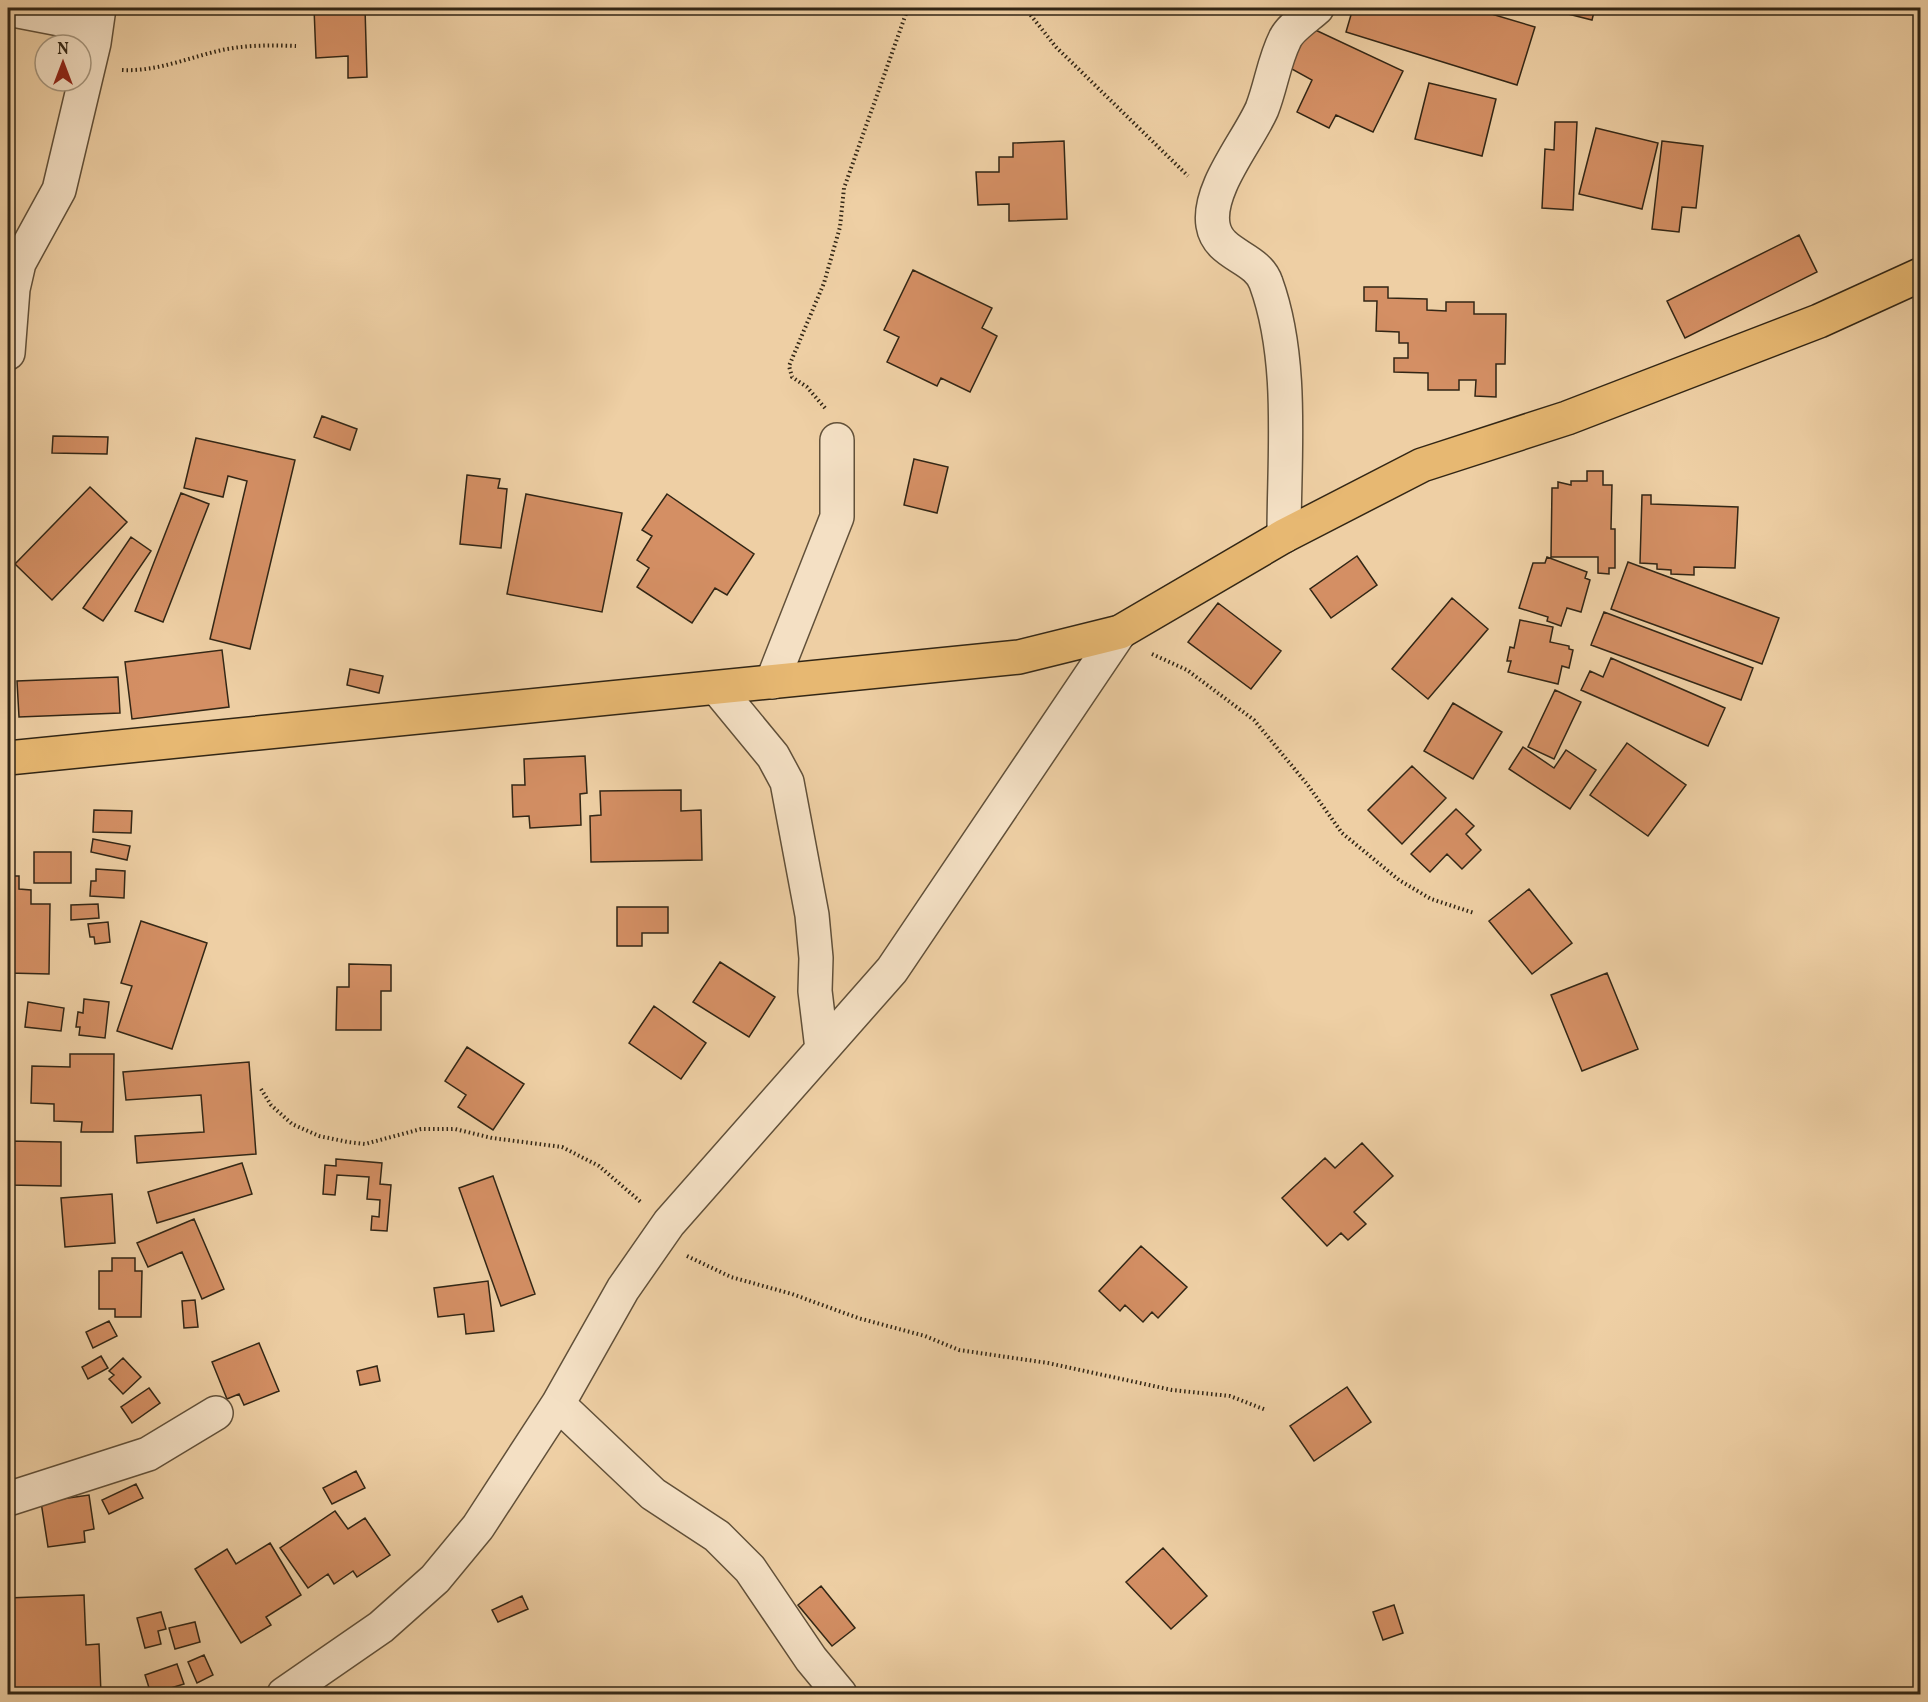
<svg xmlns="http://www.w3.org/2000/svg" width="1928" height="1702" font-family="Vollkorn,serif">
<rect width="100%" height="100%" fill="#eecfa4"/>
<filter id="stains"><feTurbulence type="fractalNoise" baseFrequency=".00333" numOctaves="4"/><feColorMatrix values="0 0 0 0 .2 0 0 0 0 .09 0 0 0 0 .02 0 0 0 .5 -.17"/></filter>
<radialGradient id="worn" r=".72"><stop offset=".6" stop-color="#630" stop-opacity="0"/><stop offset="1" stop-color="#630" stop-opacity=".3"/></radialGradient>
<path fill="#d48f64" stroke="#322615" stroke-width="1.5" d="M 314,8 L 365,8 L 367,77 L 348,78 L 348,56 L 316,58 Z
M 1353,8 L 1479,8 L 1478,10 L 1535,27 L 1517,85 L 1346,32 Z
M 1566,8 L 1595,8 L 1592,20 L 1564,13 Z
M 1309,27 L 1403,71 L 1373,132 L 1336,115 L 1329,128 L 1297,112 L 1312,80 L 1290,68 Z
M 1429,83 L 1496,99 L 1482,156 L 1415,139 Z
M 1555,122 L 1577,122 L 1573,210 L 1542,208 L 1545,149 L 1554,150 Z
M 1596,128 L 1658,143 L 1642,209 L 1579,194 Z
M 1064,141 L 1067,219 L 1009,221 L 1009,204 L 978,205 L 976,172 L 999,172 L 999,157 L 1013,157 L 1013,143 Z
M 1662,141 L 1703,146 L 1696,208 L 1682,207 L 1679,232 L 1652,229 Z
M 1799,235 L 1817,272 L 1685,338 L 1667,301 Z
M 913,270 L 992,308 L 982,328 L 997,336 L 970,392 L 941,378 L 937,386 L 887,362 L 899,337 L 884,330 Z
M 1364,287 L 1388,287 L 1388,298 L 1427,299 L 1427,310 L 1446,311 L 1446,302 L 1474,302 L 1474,314 L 1506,314 L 1505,364 L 1496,364 L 1496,397 L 1475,396 L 1476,380 L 1459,380 L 1459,390 L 1428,390 L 1428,373 L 1394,372 L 1394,358 L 1408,358 L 1408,343 L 1399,343 L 1399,332 L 1376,331 L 1377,301 L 1364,301 Z
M 322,416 L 357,429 L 350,450 L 314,437 Z
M 53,436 L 108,437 L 107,454 L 52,453 Z
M 196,438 L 295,460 L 250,649 L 210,639 L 247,481 L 228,476 L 223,497 L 184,488 Z
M 914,459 L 948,467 L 937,513 L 904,505 Z
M 1587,471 L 1603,471 L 1603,485 L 1612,485 L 1611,529 L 1615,529 L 1615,568 L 1609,568 L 1609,574 L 1598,573 L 1598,557 L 1551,557 L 1552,488 L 1558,488 L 1558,482 L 1571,485 L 1571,481 L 1587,481 Z
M 467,475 L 500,479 L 498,488 L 507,489 L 501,548 L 460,544 Z
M 90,487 L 127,522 L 52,600 L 15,564 Z
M 181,493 L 209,504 L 163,622 L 135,611 Z
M 526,494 L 622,513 L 602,612 L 507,594 Z
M 667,494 L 754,554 L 727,595 L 715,588 L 692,623 L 637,587 L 649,568 L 637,560 L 652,536 L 642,530 Z
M 1642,495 L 1651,495 L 1651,504 L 1738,507 L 1735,568 L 1694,567 L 1694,575 L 1671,574 L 1671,570 L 1657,569 L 1657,564 L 1640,563 Z
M 131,537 L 151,551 L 103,621 L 83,608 Z
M 1357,556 L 1377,585 L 1331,618 L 1310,589 Z
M 1547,557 L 1587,572 L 1585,578 L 1590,580 L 1581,612 L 1567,608 L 1561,626 L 1547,621 L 1548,617 L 1519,608 L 1533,563 L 1545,563 Z
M 1628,562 L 1779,618 L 1762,664 L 1611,609 Z
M 1452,598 L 1488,629 L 1428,699 L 1392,669 Z
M 1218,603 L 1281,651 L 1251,689 L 1188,642 Z
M 1604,612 L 1753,668 L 1741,700 L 1591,645 Z
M 1520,620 L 1553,627 L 1550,642 L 1569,646 L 1569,649 L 1573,650 L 1569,668 L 1562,666 L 1558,684 L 1508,672 L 1511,661 L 1507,661 L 1510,647 L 1514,648 Z
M 222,650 L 229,707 L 132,719 L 125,662 Z
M 1611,658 L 1725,708 L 1708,746 L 1581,690 L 1590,671 L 1603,677 Z
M 350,669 L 383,676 L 379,693 L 347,685 Z
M 118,677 L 120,713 L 19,717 L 17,681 Z
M 1555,690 L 1581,702 L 1554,759 L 1528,747 Z
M 1453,703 L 1502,732 L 1473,779 L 1424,751 Z
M 1627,743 L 1686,785 L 1648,836 L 1590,795 Z
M 1523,747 L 1554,768 L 1566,750 L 1596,770 L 1570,809 L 1509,769 Z
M 585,756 L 587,793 L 580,794 L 581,825 L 530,828 L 529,816 L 513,817 L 512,785 L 525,785 L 524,759 Z
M 1412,766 L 1446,798 L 1402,844 L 1368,810 Z
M 681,790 L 681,811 L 701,810 L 702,860 L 591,862 L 590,816 L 601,815 L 600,791 Z
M 1456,809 L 1474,826 L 1466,834 L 1481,850 L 1462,869 L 1447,854 L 1430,872 L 1411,854 Z
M 94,810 L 132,811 L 131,833 L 93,832 Z
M 93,839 L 130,846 L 127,860 L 91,852 Z
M 34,852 L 71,852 L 71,883 L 34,883 Z
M 96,869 L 125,871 L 124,898 L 90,896 L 91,881 L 96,881 Z
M 8,876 L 19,876 L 19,889 L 31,890 L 31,904 L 50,904 L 49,974 L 8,973 Z
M 1529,889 L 1572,943 L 1532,974 L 1489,921 Z
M 98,904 L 99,918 L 71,920 L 71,905 Z
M 617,907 L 668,907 L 668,933 L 642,933 L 642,946 L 617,946 Z
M 141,921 L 207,943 L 172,1049 L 117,1031 L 132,986 L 121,983 Z
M 108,922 L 110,942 L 95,944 L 94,937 L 90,937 L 88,924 Z
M 720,962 L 775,997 L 749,1037 L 693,1002 Z
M 349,964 L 391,965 L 391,991 L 381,991 L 381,1030 L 336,1030 L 337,987 L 349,987 Z
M 1607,973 L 1638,1049 L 1582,1071 L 1551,995 Z
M 84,999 L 109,1002 L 105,1038 L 79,1035 L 80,1027 L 76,1027 L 78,1012 L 83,1013 Z
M 28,1002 L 64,1008 L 61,1031 L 25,1027 Z
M 654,1006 L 706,1043 L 681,1079 L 629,1043 Z
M 467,1047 L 524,1084 L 493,1130 L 458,1107 L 466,1095 L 445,1081 Z
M 70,1054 L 114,1054 L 113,1132 L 81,1132 L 82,1122 L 54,1121 L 54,1104 L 31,1103 L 32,1066 L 70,1067 Z
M 249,1062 L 256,1154 L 137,1163 L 135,1136 L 204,1132 L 201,1095 L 126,1100 L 123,1072 Z
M 8,1141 L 61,1142 L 61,1186 L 8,1185 Z
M 1362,1143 L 1393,1176 L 1354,1212 L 1366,1224 L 1348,1240 L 1341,1233 L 1327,1246 L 1282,1198 L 1325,1158 L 1335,1168 Z
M 336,1159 L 382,1163 L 380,1184 L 391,1185 L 387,1231 L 371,1230 L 372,1216 L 379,1217 L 380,1200 L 367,1199 L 369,1177 L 337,1175 L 335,1195 L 323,1194 L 325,1165 L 336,1166 Z
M 242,1163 L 252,1194 L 157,1223 L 148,1192 Z
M 493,1176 L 535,1294 L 501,1306 L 459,1188 Z
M 112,1194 L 115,1243 L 65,1247 L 61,1198 Z
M 194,1219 L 224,1289 L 202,1299 L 182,1252 L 148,1267 L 137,1243 Z
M 1141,1246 L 1187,1287 L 1158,1318 L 1152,1312 L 1143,1322 L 1125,1305 L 1120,1311 L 1099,1291 Z
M 112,1258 L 135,1258 L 135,1271 L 142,1271 L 141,1317 L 115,1317 L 115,1309 L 99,1309 L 99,1271 L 112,1271 Z
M 488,1281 L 494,1331 L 466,1334 L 464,1314 L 438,1317 L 434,1288 Z
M 195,1300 L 198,1327 L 184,1328 L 182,1301 Z
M 109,1321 L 117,1336 L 93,1348 L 86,1332 Z
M 259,1343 L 279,1391 L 244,1405 L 239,1394 L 227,1399 L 212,1362 Z
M 101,1356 L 108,1368 L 88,1379 L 82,1367 Z
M 123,1358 L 141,1377 L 123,1394 L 109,1379 L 114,1375 L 109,1371 Z
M 377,1366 L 380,1381 L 360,1385 L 357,1371 Z
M 1347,1387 L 1371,1422 L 1314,1461 L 1290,1426 Z
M 149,1388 L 160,1403 L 132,1423 L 121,1407 Z
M 356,1471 L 365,1488 L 332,1504 L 323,1488 Z
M 136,1484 L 143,1498 L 109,1514 L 102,1500 Z
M 89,1495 L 94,1529 L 84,1531 L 85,1542 L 48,1547 L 41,1502 Z
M 335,1511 L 348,1529 L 365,1518 L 390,1555 L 357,1577 L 353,1571 L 334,1584 L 328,1574 L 308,1588 L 280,1548 Z
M 270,1543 L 301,1595 L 266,1617 L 271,1625 L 241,1643 L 195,1569 L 227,1549 L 236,1564 Z
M 1163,1548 L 1207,1596 L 1171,1629 L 1126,1582 Z
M 821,1586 L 855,1628 L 832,1646 L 798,1605 Z
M 84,1595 L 86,1645 L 99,1644 L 101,1694 L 8,1694 L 8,1598 Z
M 522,1596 L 528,1609 L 498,1622 L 492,1610 Z
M 1394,1605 L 1403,1633 L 1383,1640 L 1373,1612 Z
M 161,1612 L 166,1629 L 158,1631 L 161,1644 L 145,1648 L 137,1618 Z
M 195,1622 L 200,1642 L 175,1649 L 169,1628 Z
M 204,1655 L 213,1675 L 197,1683 L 188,1662 Z
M 177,1664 L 184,1684 L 151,1694 L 145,1675 Z"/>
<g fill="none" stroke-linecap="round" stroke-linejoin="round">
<defs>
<path id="minor" d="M 8,9 L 96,26
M 8,353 L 13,289 L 19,263 L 59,190 L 94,43 L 99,8
M 1284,536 C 1284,455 1294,360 1266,283 C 1257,256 1218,256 1213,225 C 1207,189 1248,141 1262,109 C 1271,86 1274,61 1285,39 C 1290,28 1307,17 1317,8
M 772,682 L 837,517 L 837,440
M 717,688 L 773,756 L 787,782 L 812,915 L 816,958 L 815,991 L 822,1049
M 558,1404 L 653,1494 L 717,1536 L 750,1569 L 811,1659 L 840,1694
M 8,1499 L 148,1454 L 216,1413
M 284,1694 L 381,1627 L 435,1579 L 478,1527 L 558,1404 L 623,1289 L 669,1223 L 892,970 L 1120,632"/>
<path id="major" d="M 8,758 L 1019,657 L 1120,632 L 1284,536 L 1422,465 L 1567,418 L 1819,321 L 1920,275"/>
</defs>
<use href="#minor" stroke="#615039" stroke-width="36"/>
<use href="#major" stroke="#322615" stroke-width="36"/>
<path stroke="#322615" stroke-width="4" stroke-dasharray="1.5 3" stroke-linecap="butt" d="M 1025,8 L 1056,47 L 1188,176
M 122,70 C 158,72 192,56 227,49 C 250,45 272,45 296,46
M 825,408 L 807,387 L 792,377 L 789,366 L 824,283 L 840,227 L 844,188 L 908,8
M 1152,654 L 1187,670 L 1254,720 L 1307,784 L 1342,833 L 1399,880 L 1431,899 L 1474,913
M 261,1089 L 271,1105 L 292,1124 L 319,1136 L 348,1142 L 365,1144 L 421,1129 L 455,1129 L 492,1138 L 562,1147 L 599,1166 L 642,1203
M 687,1256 L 731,1277 L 792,1294 L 858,1318 L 925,1336 L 959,1350 L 1048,1363 L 1172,1390 L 1230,1396 L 1266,1410"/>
<use href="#minor" stroke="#f4e0c4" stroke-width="33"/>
<use href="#major" stroke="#e7b872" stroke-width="33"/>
</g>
<rect width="1928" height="1702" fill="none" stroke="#eecfa4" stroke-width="30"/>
<rect x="9" y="9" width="1910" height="1684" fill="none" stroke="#322615" stroke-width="3"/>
<rect x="15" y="15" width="1898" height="1672" fill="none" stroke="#322615" stroke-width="1.5"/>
<g transform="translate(63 63)"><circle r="28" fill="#f4e0c4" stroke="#a6967e" stroke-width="1.5"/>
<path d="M0-4.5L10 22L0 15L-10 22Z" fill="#8f2418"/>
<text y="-9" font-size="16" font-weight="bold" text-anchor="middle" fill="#322615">N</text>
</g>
<rect width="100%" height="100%" filter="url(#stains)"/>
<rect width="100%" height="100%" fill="url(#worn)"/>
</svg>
